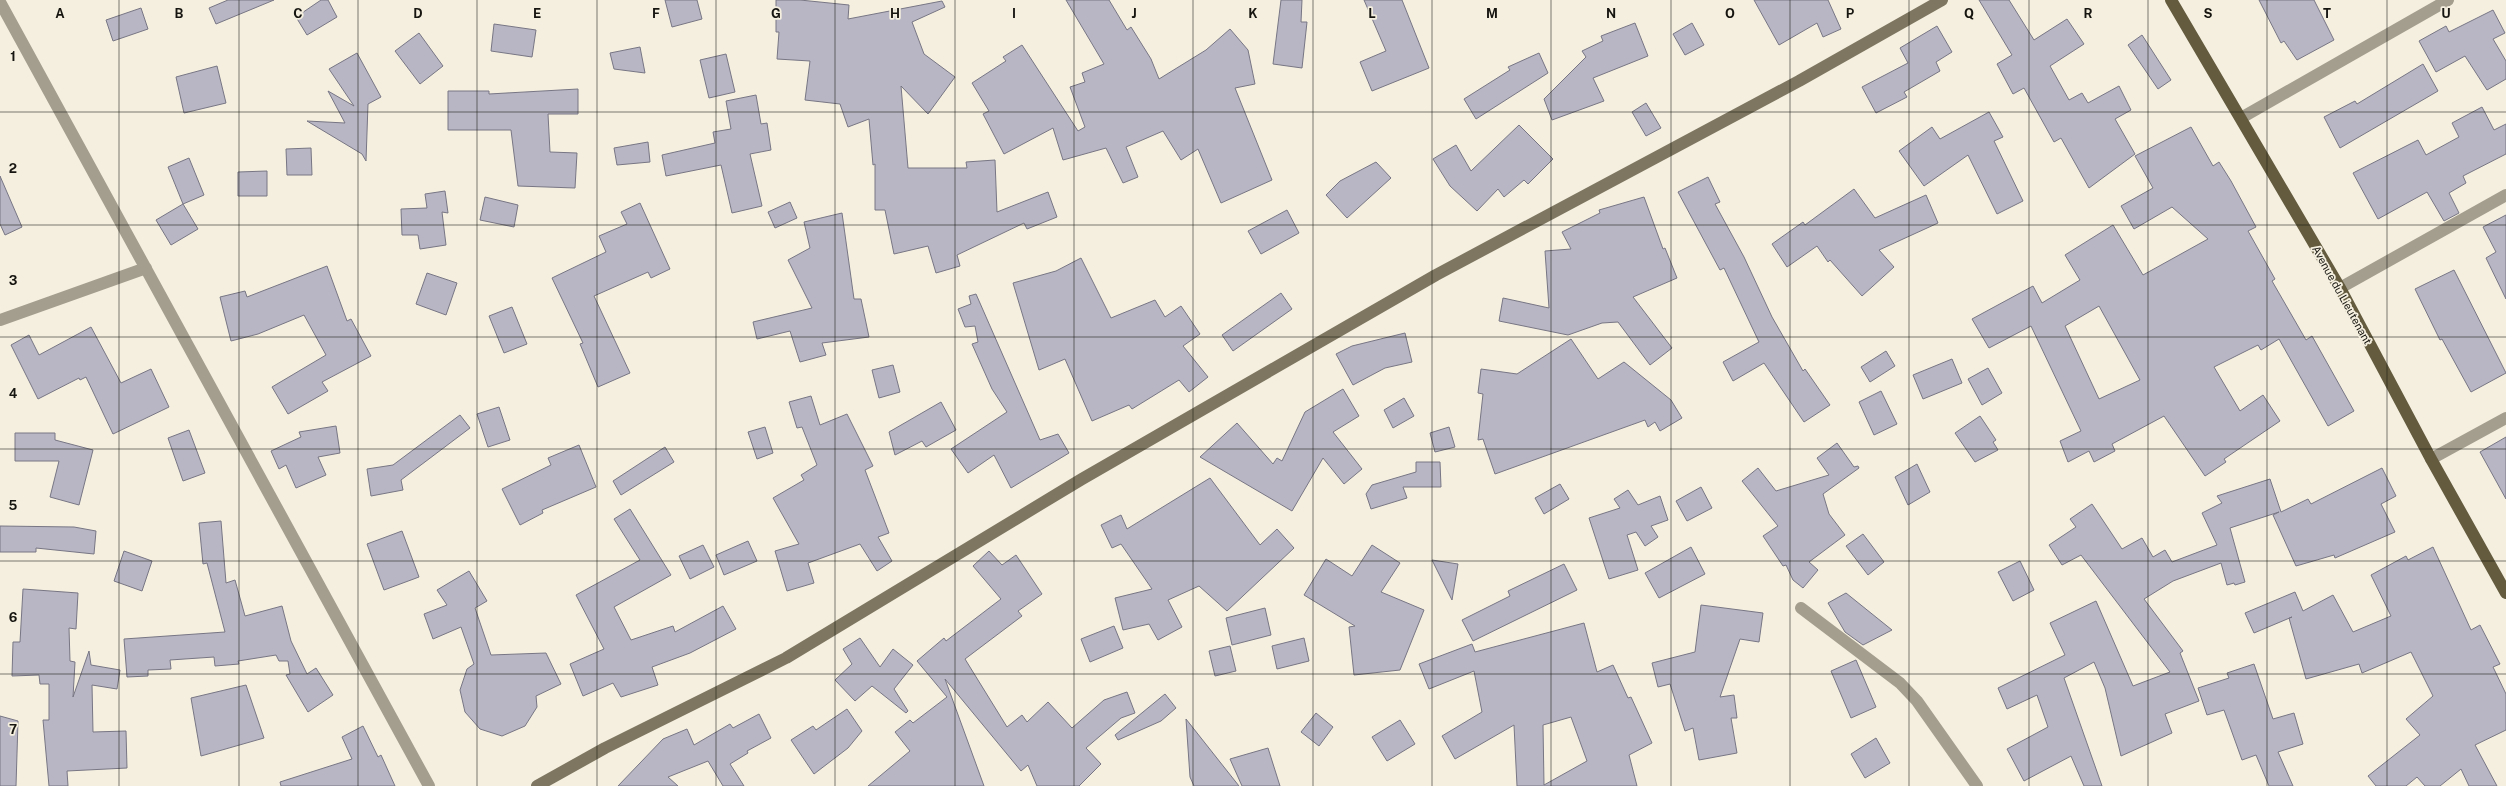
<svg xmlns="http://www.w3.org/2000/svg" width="2506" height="786" font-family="'Public Sans',sans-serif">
<rect width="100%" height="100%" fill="#f4efdf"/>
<path fill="#b8b6c5" stroke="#787684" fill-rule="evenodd" d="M 228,0 L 274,0 L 216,24 L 209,8 Z
M 321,0 L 328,0 L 337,17 L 307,35 L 296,17 Z
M 665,0 L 697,0 L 702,19 L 672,27 Z
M 776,0 L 800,0 L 849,5 L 848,19 L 942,1 L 945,7 L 912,22 L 924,54 L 955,77 L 928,114 L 901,86 L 908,168 L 967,168 L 966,162 L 995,160 L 997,212 L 1048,192 L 1057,217 L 1027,229 L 1024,223 L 957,255 L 960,266 L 936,273 L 928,246 L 894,254 L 885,210 L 875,210 L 875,164 L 873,165 L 869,119 L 848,127 L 840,104 L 805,100 L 810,61 L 777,59 L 779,32 L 776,32 Z
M 1066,0 L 1109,0 L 1127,30 L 1131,27 L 1151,59 L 1159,79 L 1206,50 L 1230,29 L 1248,50 L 1255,84 L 1235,88 L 1272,180 L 1221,203 L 1198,149 L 1181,160 L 1163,131 L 1126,147 L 1138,177 L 1123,183 L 1106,148 L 1063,160 L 1053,128 L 1004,154 L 983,114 L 989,111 L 972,83 L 1006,61 L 1003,57 L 1022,45 L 1078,131 L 1085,127 L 1070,87 L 1085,82 L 1082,73 L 1104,64 Z
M 1281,0 L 1302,0 L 1301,22 L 1307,22 L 1302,68 L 1273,64 Z
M 1364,0 L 1402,0 L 1429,68 L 1372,91 L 1360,62 L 1386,51 Z
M 1754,0 L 1828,0 L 1841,29 L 1823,37 L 1817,23 L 1779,45 Z
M 1979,0 L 2009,0 L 2034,40 L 2067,19 L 2084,44 L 2050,66 L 2069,100 L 2082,93 L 2088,103 L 2119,86 L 2131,110 L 2115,119 L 2135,154 L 2089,188 L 2061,138 L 2054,142 L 2024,88 L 2013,94 L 1997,64 L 2012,55 Z
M 2259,0 L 2314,0 L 2334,40 L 2297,60 L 2284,41 L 2281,43 Z
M 141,8 L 148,29 L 113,41 L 106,20 Z
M 2493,10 L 2505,33 L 2493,39 L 2506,61 L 2506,79 L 2487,90 L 2465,56 L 2436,72 L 2419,41 L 2446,26 L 2449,32 Z
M 1635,23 L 1648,56 L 1593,78 L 1604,101 L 1552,120 L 1544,99 L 1586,57 L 1582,51 L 1603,41 L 1601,36 Z
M 1692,23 L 1704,45 L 1685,55 L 1673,34 Z
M 494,24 L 536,30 L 532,57 L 491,51 Z
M 1937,26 L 1952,52 L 1936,62 L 1940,71 L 1904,92 L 1907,97 L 1876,113 L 1862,87 L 1908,63 L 1900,48 Z
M 419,33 L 443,66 L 420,84 L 395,51 Z
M 2142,35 L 2171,80 L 2158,89 L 2128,45 Z
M 640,47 L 645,73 L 614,69 L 610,53 Z
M 357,53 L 381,97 L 368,104 L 366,161 L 362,154 L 307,121 L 345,123 L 328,91 L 354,106 L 329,69 Z
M 1539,53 L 1548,73 L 1476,119 L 1464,99 L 1510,70 L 1508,67 Z
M 726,54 L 735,92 L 709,98 L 700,60 Z
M 2423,64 L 2438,91 L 2340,148 L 2324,117 L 2355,101 L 2357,104 Z
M 217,66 L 226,103 L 184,113 L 176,77 Z
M 578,89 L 578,114 L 548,114 L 550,152 L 577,153 L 575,188 L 518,186 L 511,130 L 448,130 L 448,91 L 489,91 L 489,94 Z
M 756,95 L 761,124 L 767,123 L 771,150 L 750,154 L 762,206 L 732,213 L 721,165 L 666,176 L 662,155 L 715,143 L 713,132 L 731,129 L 726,101 Z
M 1646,103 L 1661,128 L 1646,136 L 1632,112 Z
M 2482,107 L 2494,130 L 2506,124 L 2506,154 L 2463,176 L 2466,183 L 2449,193 L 2459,213 L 2444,221 L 2427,192 L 2378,219 L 2353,173 L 2418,140 L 2426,155 L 2459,137 L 2452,123 Z
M 1989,112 L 2003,137 L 1994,141 L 2023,201 L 1997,214 L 1968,155 L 1924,186 L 1899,151 L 1932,127 L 1940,139 Z
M 1519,125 L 1553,159 L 1528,184 L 1524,180 L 1504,197 L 1498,189 L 1477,211 L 1450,186 L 1433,159 L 1456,145 L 1471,171 Z
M 2191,127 L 2213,166 L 2219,162 L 2231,181 L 2256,227 L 2248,231 L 2275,279 L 2272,281 L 2306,340 L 2312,336 L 2354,411 L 2328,426 L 2279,339 L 2261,350 L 2258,345 L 2214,367 L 2240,411 L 2263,395 L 2280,421 L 2224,459 L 2226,462 L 2205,476 L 2164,416 L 2112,444 L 2115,451 L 2094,462 L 2089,451 L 2068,462 L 2060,441 L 2081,431 L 2031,326 L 1989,348 L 1972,319 L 2033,286 L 2042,303 L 2080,280 L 2065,255 L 2113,225 L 2143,275 L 2208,239 L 2172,207 L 2134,229 L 2121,206 L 2153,188 L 2135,156 ZM 2099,306 L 2140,380 L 2099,399 L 2065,326 Z
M 648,142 L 650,162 L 617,165 L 614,148 Z
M 311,148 L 312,175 L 287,175 L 286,149 Z
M 189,158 L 204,195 L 183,204 L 168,167 Z
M 1376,162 L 1391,178 L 1347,218 L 1326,195 L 1340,181 Z
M 267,171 L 267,196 L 238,196 L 238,172 Z
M 0,176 L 22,227 L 5,235 L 0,224 Z
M 1708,177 L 1720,202 L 1715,204 L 1744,257 L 1772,317 L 1803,371 L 1805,369 L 1830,405 L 1804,422 L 1764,363 L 1733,381 L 1723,362 L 1759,342 L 1724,268 L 1720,270 L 1678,192 Z
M 1854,189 L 1875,218 L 1926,195 L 1938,223 L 1879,250 L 1894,267 L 1862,296 L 1830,260 L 1828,262 L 1817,246 L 1787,267 L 1772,244 L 1803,222 L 1805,225 Z
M 445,191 L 448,213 L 442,212 L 446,245 L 420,249 L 418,235 L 402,235 L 401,209 L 427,208 L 425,194 Z
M 485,197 L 518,205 L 514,227 L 480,220 Z
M 1644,197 L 1663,249 L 1665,248 L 1677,278 L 1633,297 L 1672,348 L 1650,365 L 1618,322 L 1602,323 L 1568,335 L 1499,321 L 1503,298 L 1549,308 L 1545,251 L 1571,249 L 1562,232 L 1600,213 L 1599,210 Z
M 790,202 L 797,218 L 775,228 L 768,212 Z
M 640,203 L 670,269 L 651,278 L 648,272 L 594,296 L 630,373 L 598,387 L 580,344 L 583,343 L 552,278 L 606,252 L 599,236 L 627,224 L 621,212 Z
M 183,204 L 198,229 L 171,245 L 156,220 Z
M 1287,210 L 1299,233 L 1261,254 L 1248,231 Z
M 842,213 L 854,299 L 861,299 L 869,337 L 822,343 L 826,355 L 800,362 L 790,331 L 757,339 L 753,322 L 812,308 L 788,260 L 810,248 L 804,222 Z
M 2506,215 L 2506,299 L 2486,258 L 2496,252 L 2483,227 Z
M 1081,258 L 1111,318 L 1155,300 L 1165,317 L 1181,306 L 1200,334 L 1183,346 L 1208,377 L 1189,392 L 1179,380 L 1132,409 L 1129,405 L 1092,421 L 1065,359 L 1039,370 L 1013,283 L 1056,271 Z
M 327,266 L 347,321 L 351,319 L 371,356 L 322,382 L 328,391 L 288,414 L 272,387 L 326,355 L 304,315 L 258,334 L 231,341 L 220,297 L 245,291 L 247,297 Z
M 2454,270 L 2506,373 L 2471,392 L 2442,339 L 2440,340 L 2415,289 Z
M 427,273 L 457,283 L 446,315 L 416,304 Z
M 1281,293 L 1292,309 L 1233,351 L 1222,335 Z
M 976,294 L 1040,440 L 1058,434 L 1069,453 L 1011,488 L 994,455 L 968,473 L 951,449 L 1007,412 L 992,389 L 972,344 L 978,342 L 975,326 L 965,327 L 958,309 L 971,304 L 969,296 Z
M 512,307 L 527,344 L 504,353 L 489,316 Z
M 91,327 L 121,383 L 151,369 L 169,407 L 113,434 L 86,377 L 80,380 L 79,378 L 38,399 L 11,345 L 29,335 L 39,355 Z
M 1405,333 L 1412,362 L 1385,368 L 1353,385 L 1336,354 L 1352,346 Z
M 1571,339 L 1598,379 L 1624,362 L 1671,400 L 1682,418 L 1660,431 L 1655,422 L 1648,427 L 1645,420 L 1495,474 L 1483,439 L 1478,440 L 1483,394 L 1478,393 L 1481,369 L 1517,374 Z
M 1886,351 L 1895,366 L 1870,382 L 1861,367 Z
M 1952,359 L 1962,383 L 1923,399 L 1913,375 Z
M 893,365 L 900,392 L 879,398 L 872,370 Z
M 1988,368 L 2002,393 L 1982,405 L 1968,379 Z
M 1343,389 L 1359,416 L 1333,432 L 1362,469 L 1344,484 L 1323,458 L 1292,511 L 1200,457 L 1237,423 L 1273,464 L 1277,458 L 1282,461 L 1305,412 Z
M 1881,391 L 1897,424 L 1874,435 L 1859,402 Z
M 811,396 L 820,425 L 847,414 L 873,466 L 865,470 L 889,533 L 878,537 L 892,561 L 877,571 L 860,544 L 808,563 L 814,583 L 787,591 L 775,551 L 799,544 L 773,498 L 804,480 L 801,475 L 817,465 L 802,427 L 797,428 L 789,402 Z
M 1404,398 L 1414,416 L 1393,428 L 1384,410 Z
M 941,402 L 956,430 L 926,447 L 922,441 L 895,455 L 889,432 Z
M 499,407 L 510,440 L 488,447 L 477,414 Z
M 460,415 L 470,428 L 401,480 L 403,490 L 371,496 L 367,469 L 393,465 Z
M 1980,416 L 1996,440 L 1993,442 L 1998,450 L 1975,462 L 1955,433 Z
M 336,426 L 340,453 L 318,457 L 326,475 L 296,488 L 286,465 L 279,469 L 271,451 L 301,437 L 299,432 Z
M 765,427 L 773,453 L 757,459 L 748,432 Z
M 1449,427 L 1455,447 L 1435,452 L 1430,433 Z
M 189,430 L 205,473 L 183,481 L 168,438 Z
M 15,433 L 55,433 L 55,440 L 93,450 L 79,505 L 50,497 L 59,461 L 15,461 Z
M 2506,437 L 2506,499 L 2480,452 Z
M 1837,443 L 1854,467 L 1858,466 L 1859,468 L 1823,494 L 1829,514 L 1845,535 L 1809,562 L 1818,570 L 1803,588 L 1793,580 L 1786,565 L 1783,566 L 1763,536 L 1778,526 L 1742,481 L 1758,468 L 1776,491 L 1829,475 L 1817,458 Z
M 579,445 L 596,487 L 542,510 L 543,513 L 520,525 L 502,489 L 551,465 L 548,458 Z
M 665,447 L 674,462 L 621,495 L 613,481 Z
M 1416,462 L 1440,462 L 1441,487 L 1403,487 L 1407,498 L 1371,509 L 1366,494 L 1372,485 L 1416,472 Z
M 1917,464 L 1930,492 L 1908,505 L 1895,477 Z
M 2382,468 L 2396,496 L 2381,504 L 2395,532 L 2335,558 L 2334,555 L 2296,566 L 2273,515 L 2279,512 L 2230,528 L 2245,582 L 2235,585 L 2234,583 L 2227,585 L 2221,563 L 2173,581 L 2144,599 L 2183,651 L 2180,653 L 2199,701 L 2165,714 L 2172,733 L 2121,756 L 2105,688 L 2094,662 L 2064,678 L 2102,786 L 2084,786 L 2071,756 L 2024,781 L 2007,749 L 2048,727 L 2037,695 L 2007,709 L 1998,688 L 2065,655 L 2050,623 L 2096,601 L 2133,686 L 2170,672 L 2081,555 L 2062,565 L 2049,545 L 2076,527 L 2070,519 L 2092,504 L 2122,549 L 2142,538 L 2153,557 L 2165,550 L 2172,562 L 2217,545 L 2202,513 L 2222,503 L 2217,496 L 2270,479 L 2281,512 L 2308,499 L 2311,504 Z
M 1210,478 L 1260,545 L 1277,529 L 1294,548 L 1227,611 L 1199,586 L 1168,600 L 1182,627 L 1158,640 L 1149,624 L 1123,630 L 1115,598 L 1152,589 L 1121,544 L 1112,548 L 1101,525 L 1121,515 L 1127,529 Z
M 1560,484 L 1569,499 L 1544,514 L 1535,498 Z
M 1701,487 L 1712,508 L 1687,521 L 1676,501 Z
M 1628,490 L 1638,505 L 1660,496 L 1668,520 L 1651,526 L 1658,537 L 1645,546 L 1636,532 L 1627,535 L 1638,570 L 1609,579 L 1589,518 L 1620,508 L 1614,499 Z
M 630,509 L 671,575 L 614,607 L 631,640 L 673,626 L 675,632 L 723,606 L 736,629 L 690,653 L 652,667 L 658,685 L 621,697 L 613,683 L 583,696 L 570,664 L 604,649 L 576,595 L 640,560 L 614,519 Z
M 221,521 L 226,583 L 235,580 L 245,616 L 282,606 L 291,641 L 307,674 L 316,668 L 333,695 L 308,712 L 286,675 L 290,674 L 288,661 L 279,661 L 276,655 L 238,661 L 239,664 L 215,666 L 214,657 L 170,660 L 171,669 L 148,670 L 148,676 L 127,677 L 124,639 L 225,632 L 207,563 L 203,564 L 199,523 Z
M 0,526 L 74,527 L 96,531 L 94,554 L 36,548 L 36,552 L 0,552 Z
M 402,531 L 419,577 L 384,590 L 367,544 Z
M 1863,534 L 1884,562 L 1868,575 L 1846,546 Z
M 748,541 L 757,561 L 724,575 L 716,555 Z
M 703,545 L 714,567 L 690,579 L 679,556 Z
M 1372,545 L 1400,563 L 1381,592 L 1424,610 L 1400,670 L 1354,675 L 1349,627 L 1355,626 L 1304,595 L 1326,559 L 1352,576 Z
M 1691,547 L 1705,574 L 1659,598 L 1645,573 Z
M 2433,547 L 2471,630 L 2480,625 L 2500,664 L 2493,667 L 2506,694 L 2506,730 L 2475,745 L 2497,786 L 2469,786 L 2461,769 L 2440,786 L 2425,786 L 2417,777 L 2406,786 L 2376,786 L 2368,776 L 2420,735 L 2406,719 L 2433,696 L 2411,652 L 2362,673 L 2359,664 L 2306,679 L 2289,618 L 2292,617 L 2254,633 L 2245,613 L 2295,592 L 2303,611 L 2333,595 L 2353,632 L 2391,616 L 2371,575 L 2406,556 L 2408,560 Z
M 124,551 L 152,561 L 142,591 L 114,581 Z
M 989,551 L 1002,565 L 1016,555 L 1042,594 L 1018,611 L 1022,616 L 965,659 L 1007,727 L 1022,715 L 1027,722 L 1048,702 L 1072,728 L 1104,700 L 1127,692 L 1135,713 L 1121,718 L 1086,748 L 1101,764 L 1079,786 L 1037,786 L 1028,765 L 1021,771 L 945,679 L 984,786 L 868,786 L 910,751 L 895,732 L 910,720 L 913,723 L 947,697 L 917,661 L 944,638 L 946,641 L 1001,599 L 973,566 Z
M 1432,560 L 1458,564 L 1452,600 Z
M 2020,561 L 2034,590 L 2013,601 L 1998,572 Z
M 1564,564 L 1577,590 L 1473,641 L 1462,620 L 1510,596 L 1508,591 Z
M 469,571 L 487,601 L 475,608 L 491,655 L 546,653 L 561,684 L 536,696 L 537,707 L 525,726 L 502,736 L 480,729 L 465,712 L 460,690 L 467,669 L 474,664 L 461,627 L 433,639 L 424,614 L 447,605 L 437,590 Z
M 23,589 L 78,593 L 76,629 L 69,628 L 70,661 L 75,662 L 73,697 L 89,651 L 91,665 L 120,670 L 117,689 L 92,685 L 93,732 L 126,731 L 127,768 L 67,771 L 68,786 L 49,786 L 43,720 L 49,720 L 49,684 L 40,684 L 39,675 L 12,676 L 13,642 L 20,642 Z
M 1846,593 L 1892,630 L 1863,645 L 1845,632 L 1828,603 Z
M 1701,605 L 1763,613 L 1759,642 L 1740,639 L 1720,697 L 1734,695 L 1737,718 L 1731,718 L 1737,753 L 1699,760 L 1693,728 L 1685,731 L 1670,684 L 1658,687 L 1652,663 L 1695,652 Z
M 1265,608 L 1271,635 L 1232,645 L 1226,618 Z
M 1584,623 L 1597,672 L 1613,665 L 1628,698 L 1631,697 L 1652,743 L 1629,755 L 1637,786 L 1517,786 L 1514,725 L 1455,759 L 1442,736 L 1482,712 L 1474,671 L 1429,689 L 1419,664 L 1472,644 L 1475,652 ZM 1571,717 L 1587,761 L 1544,785 L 1543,725 Z
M 1114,626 L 1123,648 L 1090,662 L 1081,639 Z
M 860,638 L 880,667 L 893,649 L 913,665 L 894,689 L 908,711 L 906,713 L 872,686 L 855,701 L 835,680 L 852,664 L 843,649 Z
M 1304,638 L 1309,661 L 1277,669 L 1272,646 Z
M 1230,646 L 1236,671 L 1215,676 L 1209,651 Z
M 1856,660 L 1876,707 L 1851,718 L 1831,671 Z
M 2254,664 L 2273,719 L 2294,713 L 2303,744 L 2278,752 L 2293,786 L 2269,786 L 2256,755 L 2242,760 L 2224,710 L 2207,715 L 2198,688 L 2229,678 L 2227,673 Z
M 246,685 L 264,738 L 201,756 L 191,698 Z
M 1165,694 L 1176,708 L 1161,721 L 1118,740 L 1115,735 Z
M 847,709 L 862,731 L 848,748 L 814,774 L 791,740 L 813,726 L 816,730 Z
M 1316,713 L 1333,727 L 1319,746 L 1301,732 Z
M 759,714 L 771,738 L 747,751 L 748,753 L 730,764 L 744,786 L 723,786 L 708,761 L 668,777 L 678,786 L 618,786 L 663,739 L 687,729 L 694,745 L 730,724 L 733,728 Z
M 0,716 L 18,721 L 16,786 L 0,786 Z
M 1186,719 L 1220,762 L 1239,786 L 1194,786 L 1190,777 Z
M 1400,720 L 1415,744 L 1387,761 L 1372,737 Z
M 363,726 L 378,757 L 381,755 L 395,786 L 281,786 L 280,782 L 352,759 L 342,737 Z
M 1876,738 L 1890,763 L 1865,778 L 1851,754 Z
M 1268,748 L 1280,786 L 1242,786 L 1230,759 Z"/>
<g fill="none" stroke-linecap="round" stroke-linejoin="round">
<path stroke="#a39e8e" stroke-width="12" d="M 0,2 L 429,786
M 2241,118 L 2448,0
M 2340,288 L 2506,195
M 0,320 L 146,268
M 2431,459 L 2506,418
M 1801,608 L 1900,683 L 1917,701 L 1977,786"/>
<path stroke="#7e7660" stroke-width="12" d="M 537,786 L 605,748 L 786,658 L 1082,479 L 1436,275 L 1799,81 L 1942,0"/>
<path stroke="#645b3f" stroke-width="12" d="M 2171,0 L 2340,288 L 2431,459 L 2506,593"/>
</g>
<path fill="none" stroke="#171510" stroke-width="1" stroke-opacity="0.55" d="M 119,0 L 119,786M 239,0 L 239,786M 358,0 L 358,786M 477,0 L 477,786M 597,0 L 597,786M 716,0 L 716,786M 835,0 L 835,786M 955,0 L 955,786M 1074,0 L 1074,786M 1193,0 L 1193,786M 1313,0 L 1313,786M 1432,0 L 1432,786M 1551,0 L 1551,786M 1671,0 L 1671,786M 1790,0 L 1790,786M 1909,0 L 1909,786M 2029,0 L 2029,786M 2148,0 L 2148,786M 2267,0 L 2267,786M 2387,0 L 2387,786M 0,112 L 2506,112M 0,225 L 2506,225M 0,337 L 2506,337M 0,449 L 2506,449M 0,561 L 2506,561M 0,674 L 2506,674"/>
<g text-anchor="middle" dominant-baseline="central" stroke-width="3.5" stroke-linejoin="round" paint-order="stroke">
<g font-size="11" fill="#171510" stroke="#f4efdf">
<text transform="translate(2342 295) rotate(61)">Avenue du Lieutenant</text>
</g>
</g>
<g font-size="13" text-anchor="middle" font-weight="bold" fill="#171510" stroke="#f4efdf" stroke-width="3.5" stroke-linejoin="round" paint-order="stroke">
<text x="60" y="18">A</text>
<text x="179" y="18">B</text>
<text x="298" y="18">C</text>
<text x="418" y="18">D</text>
<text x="537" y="18">E</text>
<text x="656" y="18">F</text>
<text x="776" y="18">G</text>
<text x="895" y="18">H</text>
<text x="1014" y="18">I</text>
<text x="1134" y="18">J</text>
<text x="1253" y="18">K</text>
<text x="1372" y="18">L</text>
<text x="1492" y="18">M</text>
<text x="1611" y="18">N</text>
<text x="1730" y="18">O</text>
<text x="1850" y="18">P</text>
<text x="1969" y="18">Q</text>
<text x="2088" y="18">R</text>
<text x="2208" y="18">S</text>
<text x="2327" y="18">T</text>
<text x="2446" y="18">U</text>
<text x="13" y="61">1</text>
<text x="13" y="173">2</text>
<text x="13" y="285">3</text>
<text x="13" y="398">4</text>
<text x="13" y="510">5</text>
<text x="13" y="622">6</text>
<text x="13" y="734">7</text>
</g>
</svg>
